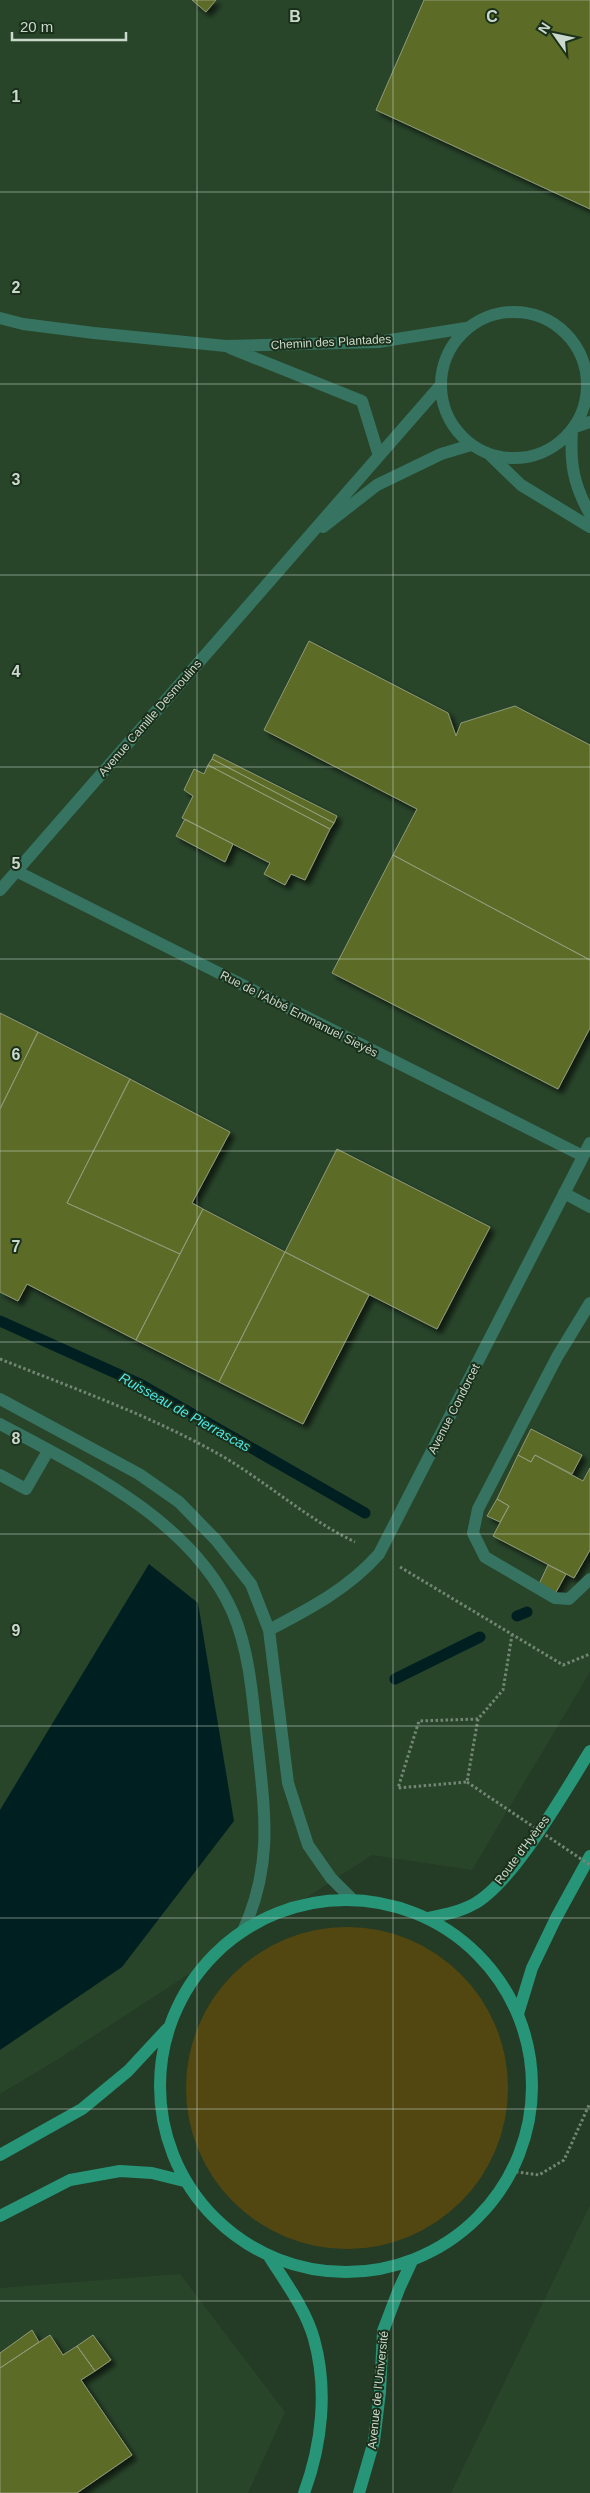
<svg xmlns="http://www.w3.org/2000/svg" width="590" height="2493" font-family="Helvetica,sans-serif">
<defs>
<filter id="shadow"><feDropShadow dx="4.5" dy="4.5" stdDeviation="2.5" flood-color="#0009"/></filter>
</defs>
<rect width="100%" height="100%" fill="#243b25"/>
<path fill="#28452a" d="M 0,0 L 590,0 L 590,1672 L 472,1870 L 372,1855 L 55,2061 L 0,2094 Z
M 590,2205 L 590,2493 L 451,2493 Z
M 180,2274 L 285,2412 L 248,2493 L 0,2493 L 0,2288 Z"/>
<path fill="#534711" d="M186 2088a161 161 0 1 1 322 0a161 161 0 1 1-322 0Z"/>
<path fill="#001f20" d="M 149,1564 L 198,1603 L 234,1821 L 122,1967 L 0,2050 L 0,1810 Z"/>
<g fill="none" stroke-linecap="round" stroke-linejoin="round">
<path stroke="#001f20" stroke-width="11" d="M 0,1321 L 140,1384 L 365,1513
M 517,1616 L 527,1612
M 395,1679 L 480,1637"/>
</g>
<path fill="#5c6c26" stroke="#8f9978" filter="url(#shadow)" d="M 192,0 L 216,0 L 206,12 Z
M 424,0 L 590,0 L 590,209 L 376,110 Z
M 309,641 L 448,713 L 456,736 L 461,723 L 515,706 L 590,745 L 590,960 L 393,855 L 417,809 L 264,730 Z
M 214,754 L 337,816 L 334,823 L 212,759 Z
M 212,759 L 334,823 L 330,829 L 208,765 Z
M 208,765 L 330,829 L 305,880 L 291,874 L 285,885 L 264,874 L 270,863 L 182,818 L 193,796 L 184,790 L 194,769 L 204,774 Z
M 185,819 L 233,844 L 225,862 L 176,836 Z
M 393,855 L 590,960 L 590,1028 L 558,1089 L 332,973 Z
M 0,1013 L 38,1032 L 0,1109 Z
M 38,1032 L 130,1079 L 67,1203 L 180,1254 L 136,1340 L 27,1284 L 18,1301 L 0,1292 L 0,1109 Z
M 130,1079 L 230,1132 L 192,1203 L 203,1209 L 180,1254 L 67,1203 Z
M 337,1149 L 490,1227 L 437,1329 L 285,1252 Z
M 203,1209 L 285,1252 L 219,1382 L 136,1340 Z
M 285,1252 L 369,1295 L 303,1424 L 219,1382 Z
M 531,1429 L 582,1455 L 572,1474 L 535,1455 L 531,1462 L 518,1455 Z
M 518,1455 L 531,1462 L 535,1455 L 583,1481 L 590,1468 L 590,1550 L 574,1578 L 493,1536 L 509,1506 L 497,1499 Z
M 497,1499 L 509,1506 L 500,1522 L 487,1516 Z
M 548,1565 L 566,1574 L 555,1594 L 539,1584 Z
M 32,2330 L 39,2342 L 0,2368 L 0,2353 Z
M 50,2335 L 63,2355 L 77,2346 L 95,2371 L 81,2380 L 132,2455 L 77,2493 L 0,2493 L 0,2368 Z
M 93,2335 L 111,2360 L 95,2371 L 77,2346 Z"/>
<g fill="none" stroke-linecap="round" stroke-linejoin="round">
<path stroke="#738674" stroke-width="3" stroke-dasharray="2.5 2.5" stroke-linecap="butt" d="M 0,1359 C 75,1389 152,1416 222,1456 C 268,1483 307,1519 355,1542
M 400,1567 L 563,1665 L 590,1654
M 478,1719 L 467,1782 L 398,1788 L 419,1721 L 478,1719 L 503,1690 L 512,1635
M 511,2171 L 539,2175 L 564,2160 L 590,2103"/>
<path stroke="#367360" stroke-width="12" d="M 564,1193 L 590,1207
M 590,1303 L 557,1357 L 478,1509 L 473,1533 L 485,1557 L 555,1598 L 569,1599 L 590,1579
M 0,1475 L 26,1489 L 48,1451"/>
<path stroke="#367360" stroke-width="12" d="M441 385a73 73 0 1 1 146 0a73 73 0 1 1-146 0Z
M 0,318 L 23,324 L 94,333 L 226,346 L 378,342 L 466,328
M 230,348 L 362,401 L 379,456
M 575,427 L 590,422
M 572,430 C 570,463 573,484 590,514
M 489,454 L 521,485 L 590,527
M 323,527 L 377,485 L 441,454 L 471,445
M 16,871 L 583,1156
M 0,890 L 440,386
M 0,1399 L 139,1474 L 179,1502 L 216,1540 L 251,1584 L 269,1630 L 288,1783 L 308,1845 L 331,1878 L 352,1899
M 0,1424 C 84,1469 193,1521 233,1613 C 252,1658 253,1709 259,1757 C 266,1822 271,1869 243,1931
M 269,1630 C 309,1609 348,1589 379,1554 L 590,1143"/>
<path stroke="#279578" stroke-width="12" d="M160 2086a186 186 0 1 1 372 0a186 186 0 1 1-372 0Z
M 428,1918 C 443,1915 459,1912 472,1905 C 512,1885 565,1791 590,1751
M 518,2014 L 532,1968 L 556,1918 L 590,1856
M 0,2155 L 82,2109 L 128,2071 L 168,2028
M 0,2216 L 70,2180 L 120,2171 L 152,2173 L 184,2181
M 270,2258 C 286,2283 306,2310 314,2339 C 328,2389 322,2445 304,2493
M 359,2493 L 374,2441 L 380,2392 L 383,2331 L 399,2289 L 412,2261"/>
<path stroke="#738674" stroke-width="3" stroke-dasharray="2.5 2.5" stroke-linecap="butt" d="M 467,1782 L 590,1865"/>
</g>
<path fill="none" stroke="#cbd9cc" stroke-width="1" stroke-opacity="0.55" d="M 197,0 L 197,2493M 393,0 L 393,2493M 0,192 L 590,192M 0,384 L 590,384M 0,575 L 590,575M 0,767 L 590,767M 0,959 L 590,959M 0,1151 L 590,1151M 0,1342 L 590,1342M 0,1534 L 590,1534M 0,1726 L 590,1726M 0,1918 L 590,1918M 0,2109 L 590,2109M 0,2301 L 590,2301"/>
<g text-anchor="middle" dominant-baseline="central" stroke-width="4" stroke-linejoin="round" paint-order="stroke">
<g font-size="12" fill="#cbd9cc" stroke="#1a301b">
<text transform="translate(331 342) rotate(-3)">Chemin des Plantades</text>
<text transform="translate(150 718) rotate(-49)">Avenue Camille Desmoulins</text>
<text transform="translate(299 1014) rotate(27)">Rue de l'Abbé Emmanuel Sieyès</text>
<text transform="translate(454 1409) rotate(-63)">Avenue Condorcet</text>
<text transform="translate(522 1850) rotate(-53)">Route d'Hyères</text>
<text transform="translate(378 2390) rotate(-84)">Avenue de l'Université</text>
</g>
<g font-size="14" font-style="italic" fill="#4be7e7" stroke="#1a301b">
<text transform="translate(185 1412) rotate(29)">Ruisseau de Pierrascas</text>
</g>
</g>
<g font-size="16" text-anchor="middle" font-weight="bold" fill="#cbd9cc" stroke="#1a301b" stroke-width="4" stroke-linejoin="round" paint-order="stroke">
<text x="295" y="22">B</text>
<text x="492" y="22">C</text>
<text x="16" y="102">1</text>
<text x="16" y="293">2</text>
<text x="16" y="485">3</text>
<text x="16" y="677">4</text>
<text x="16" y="869">5</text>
<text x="16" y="1060">6</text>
<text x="16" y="1252">7</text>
<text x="16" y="1444">8</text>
<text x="16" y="1636">9</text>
</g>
<g transform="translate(555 35) rotate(303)" stroke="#1a301b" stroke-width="4" paint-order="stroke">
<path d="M0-4L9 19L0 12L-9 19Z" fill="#cbd9cc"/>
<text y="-8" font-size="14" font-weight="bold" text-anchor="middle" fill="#cbd9cc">N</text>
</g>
<path d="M12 32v8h114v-8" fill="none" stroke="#cbd9cc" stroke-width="2.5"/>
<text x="20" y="32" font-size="15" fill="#cbd9cc" stroke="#1a301b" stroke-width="4" paint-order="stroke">20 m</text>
</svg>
